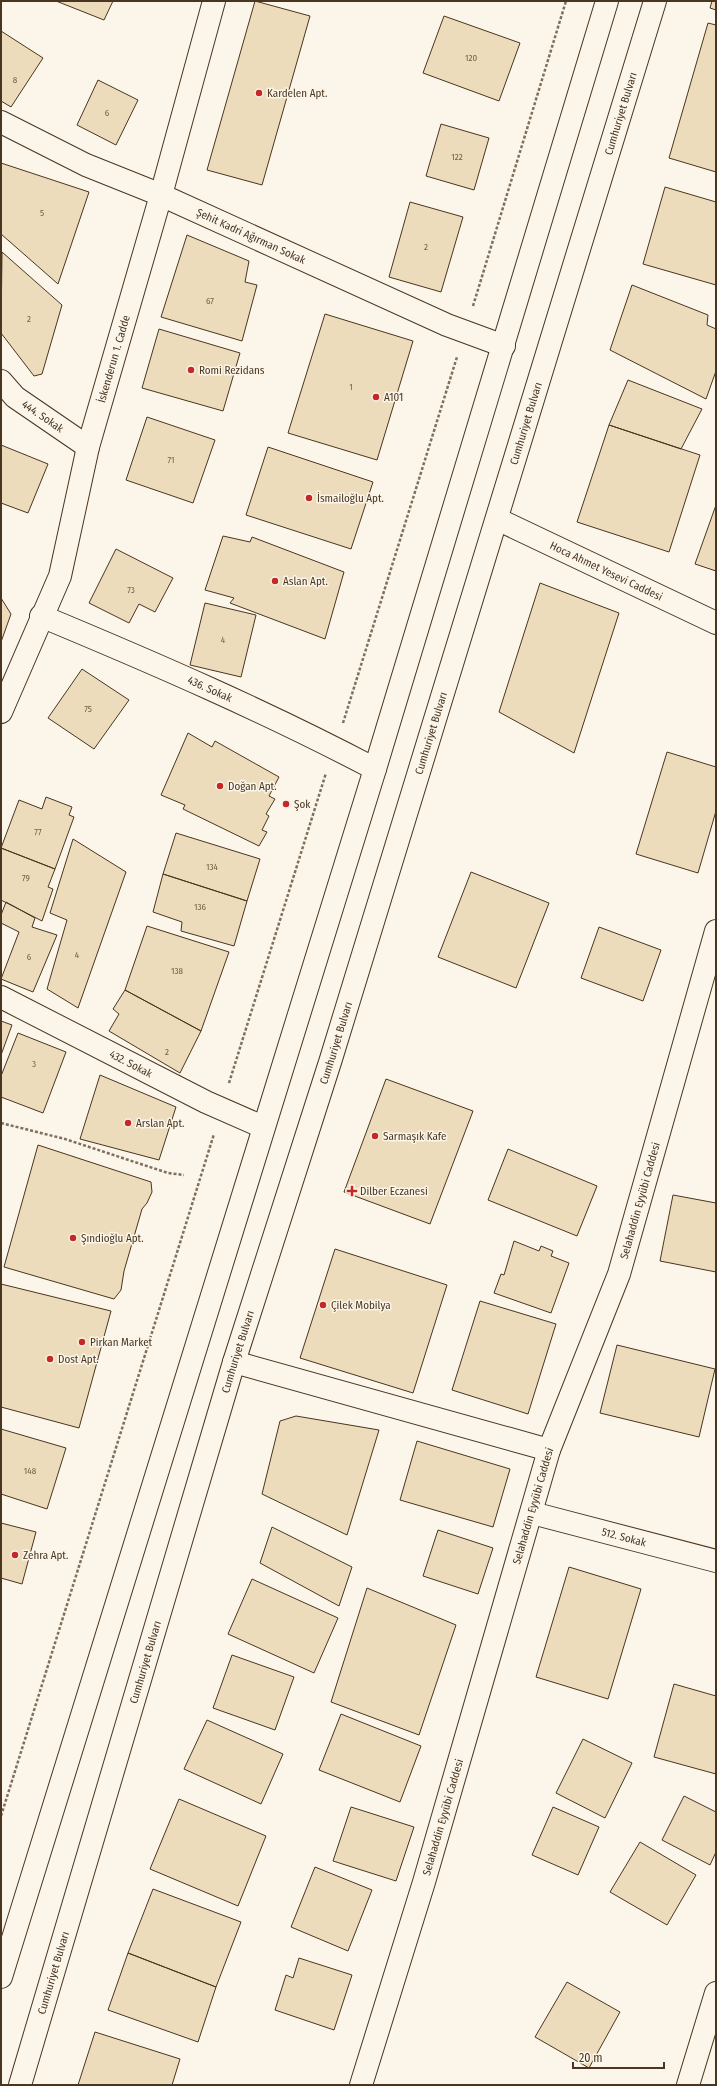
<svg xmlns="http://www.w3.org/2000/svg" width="717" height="2086" font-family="'Fira Sans Condensed',sans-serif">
<rect width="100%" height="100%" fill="#fbf6e9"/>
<path fill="#ecdcbc" stroke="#4a3520" d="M 56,1 L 113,1 L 104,20 Z
M 255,1 L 310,16 L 262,185 L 207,170 Z
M 712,1 L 716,1 L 716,10 L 710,8 Z
M 444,16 L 520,43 L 499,101 L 423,73 Z
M 708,23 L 716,25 L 716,172 L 669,158 Z
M 1,31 L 43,58 L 11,107 L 1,101 Z
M 98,80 L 138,100 L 116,145 L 77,125 Z
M 441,124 L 489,138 L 474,190 L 426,176 Z
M 1,163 L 89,192 L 58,284 L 1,234 Z
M 665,187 L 716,202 L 716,285 L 643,264 Z
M 410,202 L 463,217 L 441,292 L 389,277 Z
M 187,235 L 249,261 L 245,282 L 257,285 L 242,341 L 161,317 Z
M 2,252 L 62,305 L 42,374 L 34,376 L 1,333 Z
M 632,285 L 708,315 L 707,325 L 716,329 L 716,371 L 706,399 L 610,350 Z
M 325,314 L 413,341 L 377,460 L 288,433 Z
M 159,329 L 240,353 L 223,411 L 142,388 Z
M 628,380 L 702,409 L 681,449 L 609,425 Z
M 147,417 L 215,440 L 193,503 L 126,480 Z
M 609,425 L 700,455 L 669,552 L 577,522 Z
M 1,445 L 48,464 L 28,513 L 1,503 Z
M 268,447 L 373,482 L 351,549 L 246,515 Z
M 716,505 L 716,571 L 695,564 Z
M 223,536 L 250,542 L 252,537 L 344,572 L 325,639 L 230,603 L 234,598 L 205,590 Z
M 116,549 L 173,578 L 155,612 L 139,604 L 129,623 L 89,603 Z
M 540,583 L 619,613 L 574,753 L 499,712 Z
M 1,598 L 11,614 L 1,642 Z
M 205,603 L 256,615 L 241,677 L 190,665 Z
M 82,669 L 129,700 L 94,749 L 48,718 Z
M 188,733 L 212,747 L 215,741 L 279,777 L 269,796 L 275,799 L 266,814 L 269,816 L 262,830 L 267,832 L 259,846 L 183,809 L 185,805 L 161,795 Z
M 667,752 L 716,767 L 716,811 L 698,873 L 636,854 Z
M 46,797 L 72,807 L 69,815 L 74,817 L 55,869 L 1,848 L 19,800 L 42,809 Z
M 176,833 L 260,859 L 247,901 L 163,874 Z
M 73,839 L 126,872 L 78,1008 L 47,989 L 67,920 L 50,913 Z
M 1,848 L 55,869 L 48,887 L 53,889 L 42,921 L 1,900 Z
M 471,872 L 549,903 L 516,988 L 438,957 Z
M 163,874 L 247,901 L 234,946 L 181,931 L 182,922 L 153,912 Z
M 6,902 L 35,918 L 32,927 L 57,935 L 33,992 L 1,979 L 19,932 L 1,923 L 1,915 Z
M 147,926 L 229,952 L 201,1031 L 125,990 Z
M 599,927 L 661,950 L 643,1001 L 581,978 Z
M 125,990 L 201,1031 L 180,1073 L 109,1031 L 119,1014 L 113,1009 Z
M 1,1021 L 12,1025 L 1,1055 Z
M 18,1033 L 66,1052 L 43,1113 L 1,1097 L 1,1076 Z
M 100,1075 L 176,1107 L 159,1160 L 80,1139 Z
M 386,1079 L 473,1111 L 430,1224 L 344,1192 Z
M 38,1145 L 151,1182 L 152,1192 L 147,1203 L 142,1209 L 124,1271 L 121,1290 L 114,1299 L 4,1267 Z
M 508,1149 L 597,1186 L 577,1236 L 488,1200 Z
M 673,1195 L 716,1203 L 716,1272 L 660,1261 Z
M 514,1241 L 539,1251 L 541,1246 L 553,1251 L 551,1256 L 569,1263 L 551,1313 L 494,1293 L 501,1274 L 504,1275 Z
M 335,1249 L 447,1285 L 413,1393 L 300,1358 Z
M 1,1284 L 111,1311 L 79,1428 L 1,1407 Z
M 480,1301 L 556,1324 L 528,1414 L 452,1390 Z
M 617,1345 L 715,1369 L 699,1437 L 600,1413 Z
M 296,1416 L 379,1430 L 347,1535 L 262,1494 L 280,1421 Z
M 1,1429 L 66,1448 L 47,1509 L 1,1494 Z
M 417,1441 L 510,1469 L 493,1527 L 400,1500 Z
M 1,1523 L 36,1532 L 22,1584 L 1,1578 Z
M 272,1527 L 352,1567 L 339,1606 L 260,1563 Z
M 438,1530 L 493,1548 L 478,1594 L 423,1576 Z
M 569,1567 L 641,1589 L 608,1699 L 536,1677 Z
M 252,1579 L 338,1618 L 314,1673 L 228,1634 Z
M 367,1588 L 456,1625 L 419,1735 L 331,1702 Z
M 232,1655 L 294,1677 L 275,1730 L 213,1708 Z
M 674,1684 L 716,1696 L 716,1774 L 654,1757 Z
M 341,1714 L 421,1746 L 400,1802 L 319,1770 Z
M 207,1720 L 283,1754 L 261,1804 L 184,1769 Z
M 583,1739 L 632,1763 L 605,1818 L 556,1793 Z
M 684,1796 L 716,1812 L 716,1852 L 710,1865 L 662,1840 Z
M 179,1799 L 266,1836 L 238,1906 L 150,1869 Z
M 351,1807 L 414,1827 L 396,1881 L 333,1861 Z
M 553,1807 L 599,1827 L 578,1875 L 532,1855 Z
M 640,1842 L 696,1875 L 667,1925 L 610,1892 Z
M 315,1867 L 372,1890 L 348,1951 L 291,1927 Z
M 153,1889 L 241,1922 L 216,1987 L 128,1953 Z
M 128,1953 L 216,1987 L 198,2042 L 108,2010 Z
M 299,1958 L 352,1975 L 334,2030 L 275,2010 L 286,1975 L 293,1978 Z
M 567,1982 L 620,2012 L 589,2068 L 535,2037 Z
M 95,2032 L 180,2059 L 172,2085 L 78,2085 Z"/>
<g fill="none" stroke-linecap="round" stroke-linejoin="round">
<defs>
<g id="minor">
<path id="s1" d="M 1,122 L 86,165 L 161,195 L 447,325 L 504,346"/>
<path id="s2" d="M 1,381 L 15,397 L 88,447"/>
<path id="s3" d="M 497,519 L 716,623"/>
<path id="s4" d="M 41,616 C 154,663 267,712 375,769"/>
<path id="s5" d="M 1,712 L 60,576 L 88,447 L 161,195 L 214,1"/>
<path id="s6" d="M 1,997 L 206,1102 L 263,1127"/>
<path d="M 234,1362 L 549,1450"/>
<path id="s7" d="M 532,1513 L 716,1561"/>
<path id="s8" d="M 361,2085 L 424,1882 L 549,1450 L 619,1274 L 716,931"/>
<path d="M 688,2085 L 716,1993"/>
</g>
<g id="major">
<path d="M 1,1977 L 375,769 L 607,1"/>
<path id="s9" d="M 20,2085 L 234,1362 L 331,1059 L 655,1"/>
</g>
</defs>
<use href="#minor" stroke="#4a3520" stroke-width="24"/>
<use href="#major" stroke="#4a3520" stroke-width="24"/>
<path stroke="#7f6f5c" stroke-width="2.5" stroke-dasharray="3 2" stroke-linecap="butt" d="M 473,306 L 566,1
M 343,723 L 457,357
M 229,1083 L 326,773
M 1,1123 L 65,1139 L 168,1173 L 184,1175
M 1,1816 L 214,1134"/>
<use href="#minor" stroke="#fbf6e9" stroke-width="22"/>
<use href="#major" stroke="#fbf6e9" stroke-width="22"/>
</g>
<g fill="#c62828" stroke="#fbf6e9" stroke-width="1.5">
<circle cx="259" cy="93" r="4"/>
<circle cx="191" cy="370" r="4"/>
<circle cx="376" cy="397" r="4"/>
<circle cx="309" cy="498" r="4"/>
<circle cx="275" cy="581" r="4"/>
<circle cx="220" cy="786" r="4"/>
<circle cx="286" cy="804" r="4"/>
<circle cx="128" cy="1123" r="4"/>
<circle cx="375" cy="1136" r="4"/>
<path d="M350 1185h4v4h4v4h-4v4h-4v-4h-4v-4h4z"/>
<circle cx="73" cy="1238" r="4"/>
<circle cx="323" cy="1305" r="4"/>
<circle cx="82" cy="1342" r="4"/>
<circle cx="50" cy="1359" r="4"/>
<circle cx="15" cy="1555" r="4"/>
</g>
<g text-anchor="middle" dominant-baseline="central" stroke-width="3" stroke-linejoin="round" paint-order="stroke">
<g font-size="9" fill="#725f47">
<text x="471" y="58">120</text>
<text x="15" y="80">8</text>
<text x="107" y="113">6</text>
<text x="457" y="157">122</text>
<text x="42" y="213">5</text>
<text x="426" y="247">2</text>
<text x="210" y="301">67</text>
<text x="29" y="319">2</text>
<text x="351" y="387">1</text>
<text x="171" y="460">71</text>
<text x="131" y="590">73</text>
<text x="223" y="640">4</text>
<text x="88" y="709">75</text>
<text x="38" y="832">77</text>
<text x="212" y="867">134</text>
<text x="26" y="878">79</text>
<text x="200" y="907">136</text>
<text x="77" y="955">4</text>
<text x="29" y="957">6</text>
<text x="177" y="971">138</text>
<text x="167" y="1052">2</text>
<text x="34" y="1064">3</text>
<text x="30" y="1471">148</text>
</g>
<g font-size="11" fill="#4a3520" stroke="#fbf6e9" text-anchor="start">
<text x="267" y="93">Kardelen Apt.</text>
<text x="199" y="370">Romi Rezidans</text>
<text x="384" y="397">A101</text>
<text x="317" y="498">İsmailoğlu Apt.</text>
<text x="283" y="581">Aslan Apt.</text>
<text x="228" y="786">Doğan Apt.</text>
<text x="294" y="804">Şok</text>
<text x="136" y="1123">Arslan Apt.</text>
<text x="383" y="1136">Sarmaşık Kafe</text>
<text x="360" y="1191">Dilber Eczanesi</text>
<text x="81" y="1238">Şındioğlu Apt.</text>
<text x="331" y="1305">Çilek Mobilya</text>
<text x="90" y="1342">Pirkan Market</text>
<text x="58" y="1359">Dost Apt.</text>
<text x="23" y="1555">Zehra Apt.</text>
</g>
<g font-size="11" fill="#4a3520" stroke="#fbf6e9">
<text stroke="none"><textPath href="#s9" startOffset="2061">Cumhuriyet Bulvarı</textPath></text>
<text stroke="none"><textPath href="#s1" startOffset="275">Şehit Kadri Ağırman Sokak</textPath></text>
<text stroke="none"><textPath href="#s5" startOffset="372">İskenderun 1. Cadde</textPath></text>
<text stroke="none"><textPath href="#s2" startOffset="55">444. Sokak</textPath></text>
<text stroke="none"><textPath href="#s9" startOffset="1737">Cumhuriyet Bulvarı</textPath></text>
<text stroke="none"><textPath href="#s3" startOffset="121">Hoca Ahmet Yesevi Caddesi</textPath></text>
<text stroke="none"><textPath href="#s4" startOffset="184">436. Sokak</textPath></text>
<text stroke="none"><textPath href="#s9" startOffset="1413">Cumhuriyet Bulvarı</textPath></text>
<text stroke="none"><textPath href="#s9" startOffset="1089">Cumhuriyet Bulvarı</textPath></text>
<text stroke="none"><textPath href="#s6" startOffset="146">432. Sokak</textPath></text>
<text stroke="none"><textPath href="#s8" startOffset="928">Selahaddin Eyyübi Caddesi</textPath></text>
<text stroke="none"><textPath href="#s9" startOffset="765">Cumhuriyet Bulvarı</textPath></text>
<text stroke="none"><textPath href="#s8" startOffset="604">Selahaddin Eyyübi Caddesi</textPath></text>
<text stroke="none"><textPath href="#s7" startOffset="95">512. Sokak</textPath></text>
<text stroke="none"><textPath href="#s9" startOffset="441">Cumhuriyet Bulvarı</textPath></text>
<text stroke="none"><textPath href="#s8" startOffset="280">Selahaddin Eyyübi Caddesi</textPath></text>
<text stroke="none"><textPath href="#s9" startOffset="117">Cumhuriyet Bulvarı</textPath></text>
</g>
</g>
<rect width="717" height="2086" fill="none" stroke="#4a3520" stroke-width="4"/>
<path d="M573 2062v6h91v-6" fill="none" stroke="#4a3520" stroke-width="2"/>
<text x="579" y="2062" font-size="12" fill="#4a3520" stroke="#fbf6e9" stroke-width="3" paint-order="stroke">20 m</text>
</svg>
